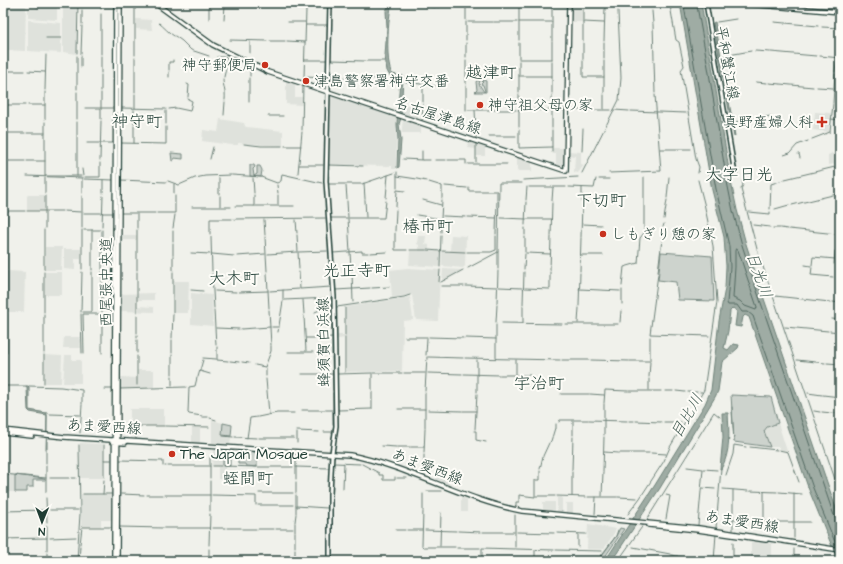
<svg xmlns="http://www.w3.org/2000/svg" width="843" height="564" font-family="'Architects Daughter','Klee One',sans-serif">
<rect width="100%" height="100%" fill="#f0f1eb"/>
<filter id="ink" filterUnits="userSpaceOnUse"><feTurbulence type="fractalNoise" baseFrequency=".025" numOctaves="2"/><feDisplacementMap in="SourceGraphic" scale="8" xChannelSelector="R" yChannelSelector="G"/><feConvolveMatrix kernelMatrix="1 2 1 2 8 2 1 2 1" color-interpolation-filters="sRGB"/></filter>
<g filter="url(#ink)">
<path fill="#dfe2dc" d="M 3,3 L 26,3 L 25,51 L 3,50 Z
M 51,3 L 61,3 L 61,5 L 57,5 L 57,20 L 28,18 L 28,9 L 36,9 L 36,4 L 55,5 L 51,4 Z
M 63,3 L 77,3 L 77,54 L 63,52 Z
M 570,8 L 583,8 L 583,22 L 570,22 Z
M 136,19 L 151,20 L 152,30 L 136,29 Z
M 28,20 L 61,23 L 61,53 L 28,51 Z
M 286,81 L 295,83 L 295,97 L 303,97 L 302,105 L 286,104 Z
M 331,95 L 397,117 L 396,169 L 392,169 L 392,166 L 327,165 L 329,96 Z
M 403,105 L 418,105 L 418,120 L 403,115 Z
M 815,112 L 831,113 L 829,132 L 813,130 Z
M 220,119 L 244,123 L 245,126 L 246,127 L 283,131 L 283,146 L 261,145 L 238,143 L 238,145 L 232,145 L 202,141 L 203,130 L 218,132 Z
M 403,119 L 421,125 L 421,133 L 402,133 L 402,127 Z
M 468,141 L 485,147 L 485,156 L 476,156 L 476,149 L 468,148 Z
M 552,148 L 565,148 L 565,162 L 564,166 L 562,167 L 556,166 L 556,154 L 552,154 Z
M 568,151 L 581,152 L 581,164 L 584,165 L 578,173 L 574,172 L 575,156 L 568,155 Z
M 832,153 L 834,155 L 835,164 L 828,165 L 828,155 Z
M 517,157 L 532,163 L 532,171 L 517,171 Z
M 28,195 L 44,195 L 44,211 L 27,211 L 27,196 Z
M 121,235 L 137,235 L 137,240 L 121,240 Z
M 451,235 L 466,236 L 465,266 L 463,268 L 442,266 L 442,251 L 450,251 Z
M 418,236 L 426,236 L 425,244 L 429,245 L 429,251 L 440,251 L 440,267 L 409,265 L 410,251 L 419,251 L 419,245 L 417,244 Z
M 45,247 L 62,247 L 61,270 L 44,270 Z
M 64,249 L 81,249 L 81,259 L 75,259 L 75,270 L 64,269 Z
M 408,268 L 440,270 L 438,321 L 416,320 L 412,295 L 392,298 L 390,270 Z
M 443,269 L 463,270 L 442,282 Z
M 7,271 L 25,272 L 24,312 L 3,312 L 3,301 L 7,300 Z
M 45,272 L 62,272 L 62,295 L 45,295 Z
M 173,281 L 189,281 L 188,313 L 173,313 Z
M 154,293 L 154,300 L 137,300 L 137,306 L 154,307 L 154,312 L 120,311 L 120,294 Z
M 191,293 L 212,295 L 213,326 L 191,324 Z
M 410,297 L 413,319 L 413,320 L 403,321 L 402,371 L 346,372 L 346,338 L 337,339 L 337,335 L 345,335 L 345,307 Z
M 64,337 L 80,337 L 81,348 L 63,348 Z
M 44,355 L 62,356 L 61,383 L 45,383 Z
M 65,355 L 72,355 L 72,360 L 81,360 L 81,383 L 63,383 Z
M 137,370 L 154,370 L 154,388 L 120,389 L 120,377 L 137,378 Z
M 130,409 L 164,409 L 164,426 L 120,426 L 120,422 L 130,422 Z
M 212,420 L 223,423 L 222,436 L 231,437 L 230,445 L 212,443 Z
M 778,423 L 787,451 L 779,450 L 779,447 L 770,447 L 764,431 L 767,427 Z
M 192,427 L 200,427 L 200,443 L 192,443 Z
M 80,443 L 103,444 L 103,478 L 80,478 Z
M 213,450 L 223,450 L 223,467 L 225,467 L 225,479 L 218,479 L 218,467 L 221,466 L 212,466 Z
M 436,473 L 449,475 L 449,486 L 436,481 Z
M 3,474 L 15,475 L 15,492 L 3,492 Z
M 81,494 L 111,495 L 112,520 L 101,520 L 101,527 L 81,527 Z
M 461,497 L 467,499 L 467,512 L 461,512 Z
M 557,497 L 562,497 L 562,513 L 559,513 L 557,511 Z
M 543,502 L 555,502 L 555,511 L 553,513 L 543,512 Z
M 566,503 L 573,503 L 573,514 L 566,513 Z
M 588,524 L 616,529 L 613,535 L 604,549 L 587,549 Z
M 753,540 L 772,543 L 772,558 L 751,558 L 751,542 Z"/>
<path fill="#cdd3cd" stroke="#768880" d="M 483,78 L 483,80 L 486,81 L 486,92 L 475,92 L 477,90 L 476,82 L 477,80 L 480,81 L 479,84 L 484,92 L 485,91 L 483,85 L 481,84 L 483,82 L 481,80 Z
M 171,153 L 183,154 L 183,159 L 174,158 L 174,160 L 172,161 Z
M 250,165 L 254,165 L 255,167 L 253,169 L 254,176 L 257,174 L 257,166 L 260,166 L 262,170 L 261,177 L 250,176 Z
M 661,252 L 712,256 L 714,301 L 678,300 L 676,282 L 658,280 Z
M 731,395 L 771,397 L 778,423 L 767,427 L 764,431 L 770,447 L 734,442 Z
M 223,423 L 232,425 L 231,436 L 222,435 Z
M 223,450 L 230,451 L 230,466 L 223,466 Z
M 238,451 L 257,452 L 257,467 L 246,466 L 245,464 L 238,464 Z
M 15,475 L 45,479 L 45,480 L 33,480 L 33,487 L 27,487 L 27,492 L 15,492 Z
M 620,528 L 624,529 L 602,561 L 598,561 L 616,536 Z"/>
<path fill="#9faca4" stroke="#6c8077" d="M 390,3 L 392,3 C 388,17 385,62 392,74 L 403,76 L 401,118 L 399,124 L 401,140 L 399,167 L 397,168 L 398,140 L 397,124 L 400,78 L 390,76 L 387,71 L 385,56 L 387,27 L 386,11 Z
M 414,3 L 425,3 L 433,5 L 454,3 C 435,9 433,8 414,3 Z
M 680,3 L 701,3 L 712,66 L 731,182 L 737,210 L 746,244 L 763,296 L 840,520 L 840,561 L 838,561 L 809,490 L 749,317 L 745,315 L 743,317 L 741,327 L 735,326 L 737,311 L 733,308 L 730,311 L 728,331 L 724,348 L 728,350 L 733,344 L 739,345 L 738,348 L 722,362 L 718,391 L 715,397 L 660,488 L 617,553 L 611,561 L 605,561 L 655,485 L 705,404 L 711,390 L 719,321 L 725,288 L 726,266 L 724,237 L 712,190 Z
M 715,22 L 735,136 L 734,137 L 713,23 Z
M 26,386 L 28,386 L 29,387 L 29,410 L 47,413 L 47,449 L 46,449 L 47,415 L 30,412 L 28,410 L 27,388 Z
M 722,413 L 728,413 C 729,432 731,452 721,469 L 720,469 L 723,437 Z"/>
<g fill="none" stroke-linecap="round" stroke-linejoin="round">
<path stroke="#526961" stroke-width="1" d="M 684,6 L 716,189 L 729,246 L 730,267 L 727,303 L 728,305 L 737,305 L 742,312 L 748,312 L 753,316 L 813,488 L 837,547
M 697,6 L 708,67 L 727,182 L 733,211 L 742,245 L 759,297 L 832,510 L 835,518 L 840,520
M 736,249 L 738,250 L 757,307 L 756,310 L 745,306 L 740,301 L 733,298 L 735,267 L 735,251 Z"/>
<path stroke="#6c8077" stroke-width="1" d="M 28,3 L 61,5
M 670,5 L 676,40 L 679,42 L 684,66 L 681,70 L 696,159 L 699,167 L 698,173
M 307,7 L 307,3
M 583,8 L 583,41
M 101,9 L 101,3
M 82,10 L 82,24
M 306,10 L 304,77 L 325,78
M 652,11 L 653,23
M 209,19 L 209,3
M 224,20 L 225,5
M 466,20 L 466,6
M 288,22 L 305,22
M 468,22 L 493,22
M 494,22 L 517,22
M 519,22 L 552,22
M 583,22 L 604,23
M 717,22 L 736,19
M 774,22 L 818,26
M 159,23 C 164,27 169,33 174,36
M 653,24 L 654,59
M 306,25 L 327,25
M 822,27 L 840,28
M 175,36 L 182,41 L 191,50 L 209,56
M 46,38 L 61,38
M 230,40 L 267,41
M 466,40 L 466,22
M 519,40 L 519,4
M 270,41 L 285,41
M 287,41 L 305,42
M 552,41 L 552,4
M 604,41 L 605,8
M 552,42 L 552,59
M 838,42 L 840,19
M 466,43 L 466,57
M 519,43 L 519,58
M 604,43 L 604,59
M 755,51 L 770,52
M 771,52 L 816,56
M 77,53 L 78,3
M 250,53 L 250,42
M 81,54 L 82,26
M 101,54 L 101,14
M 135,55 L 135,3
M 723,56 L 751,51
M 820,56 L 840,58
M 217,57 L 226,57 L 227,64 L 224,77
M 519,59 L 552,59
M 583,59 L 583,43
M 305,60 L 326,60
M 331,60 L 365,61
M 367,61 L 384,61
M 583,61 L 583,77 L 604,77
M 654,61 L 655,93
M 81,67 L 81,56
M 169,70 L 169,62 L 173,62 L 173,60
M 3,71 L 25,71
M 28,71 L 45,72
M 835,72 L 838,43
M 101,73 L 101,56
M 250,76 L 250,66
M 519,76 L 552,76
M 169,77 L 169,72
M 330,78 L 364,78
M 367,78 L 399,79
M 223,79 C 223,87 226,90 225,100
M 406,82 L 435,86
M 756,82 L 767,83
M 769,83 L 813,87
M 187,84 L 189,85 L 188,97
M 466,84 L 466,60
M 466,86 L 466,110
M 423,87 L 423,102
M 817,87 L 833,88
M 77,89 L 77,56
M 835,89 L 840,89
M 45,90 L 46,55
M 101,91 L 101,75
M 135,92 L 135,58
M 519,92 L 519,61
M 552,93 L 552,61
M 604,93 L 604,61
M 519,95 L 519,127
M 249,101 L 249,78
M 833,103 L 835,74
M 3,105 L 25,105
M 28,105 L 45,105
M 85,108 L 113,108
M 122,108 L 166,109
M 135,108 L 135,94
M 169,109 L 176,108 L 190,111 L 192,101 L 188,99
M 604,109 L 604,95
M 134,110 L 134,124
M 468,110 L 516,110
M 475,110 L 476,128
M 518,110 L 565,110
M 570,110 L 611,110
M 614,110 L 629,111
M 631,111 L 686,113
M 224,115 L 225,102
M 268,116 L 283,116
M 45,119 L 45,92
M 77,119 L 77,92
M 101,119 L 101,93
M 831,119 L 840,120
M 422,121 L 423,104
M 45,122 L 45,176 L 81,176
M 735,122 L 771,116
M 166,124 L 166,111
M 552,128 L 552,95
M 476,129 L 476,139
M 302,130 L 303,86
M 519,130 L 519,148 L 552,147 L 552,130
M 3,133 L 25,133
M 27,133 L 45,133
M 489,136 L 516,136
M 812,139 L 830,132 L 833,104
M 87,143 L 113,143
M 121,143 L 166,144 L 166,127
M 134,143 L 134,126
M 244,144 L 261,146 L 282,146
M 285,146 L 301,146
M 552,147 L 552,152
M 660,149 L 691,149
M 422,151 L 422,160 L 430,160
M 582,151 L 583,129
M 798,154 L 799,154 L 800,158
M 784,155 L 790,153 L 797,145 L 808,141
M 210,159 L 213,147
M 403,159 L 422,160
M 100,160 L 101,121
M 435,160 L 446,160
M 448,160 L 466,160 L 466,164
M 3,161 L 25,161
M 27,161 L 45,161
M 476,162 L 476,144
M 468,164 L 507,164
M 299,165 L 323,165
M 328,165 L 363,166
M 837,167 L 840,167
M 82,169 L 83,176
M 298,173 L 302,132
M 582,173 L 619,100 L 621,78 L 618,11
M 609,173 L 661,171 L 655,95
M 232,175 L 261,177 L 277,183 L 281,181 L 282,174 L 322,183
M 27,176 L 82,178
M 77,176 L 77,122
M 397,176 L 417,179 L 426,181
M 85,177 L 100,177 L 100,163
M 219,178 L 219,194
M 253,178 L 254,193
M 84,179 L 113,180
M 599,179 L 609,179
M 785,179 L 835,167
M 121,180 L 166,182
M 523,180 L 578,177
M 168,181 L 179,185 L 195,178 L 205,176 L 231,175
M 742,181 L 743,185 L 741,189 L 757,249 L 840,494
M 429,182 L 442,186 L 442,198
M 364,183 L 365,199
M 329,184 L 362,184 L 394,173
M 277,185 L 278,193
M 346,186 L 347,199
M 445,186 L 467,188
M 529,187 L 552,187
M 569,187 L 594,188 L 596,179
M 397,188 L 397,172
M 469,188 L 469,191 L 497,191 L 497,200
M 45,193 L 45,178
M 82,193 L 82,178
M 103,193 L 103,180
M 174,193 L 174,184
M 254,195 L 254,206
M 278,195 L 278,205
M 837,195 L 838,203
M 82,196 L 82,228
M 220,196 L 220,206
M 386,198 L 388,175
M 667,198 L 669,177
M 365,200 L 366,217
M 423,200 L 441,205
M 526,200 L 527,187
M 347,201 L 348,217
M 552,201 L 553,187 L 566,187
M 582,202 L 582,188
M 792,205 L 837,194
M 838,205 L 838,216
M 235,206 L 294,206
M 192,207 L 231,207
M 396,207 L 397,190 L 405,191
M 770,209 L 771,184 L 783,180
M 775,209 L 789,205
M 3,211 L 25,211
M 27,211 L 62,211
M 64,211 L 81,212
M 749,212 L 770,214 L 770,212
M 84,213 L 101,213
M 103,213 L 112,213
M 121,213 L 155,213
M 157,213 L 175,213 L 175,196
M 137,214 L 137,228
M 417,215 L 441,219 L 442,200
M 443,216 L 466,217
M 468,217 L 496,218
M 331,218 L 384,218 L 386,201
M 501,218 L 526,219
M 235,219 L 325,218
M 348,219 L 349,233
M 527,219 L 551,219
M 664,219 L 667,200
M 264,220 L 265,235
M 296,220 L 297,233
M 583,224 L 601,225
M 525,225 L 526,202
M 753,225 L 770,227
M 7,227 L 7,212
M 102,227 L 103,196
M 663,227 L 664,224
M 45,228 L 45,196
M 173,228 L 175,215
M 773,228 L 780,228
M 781,228 L 787,229
M 789,229 L 837,234
M 84,230 L 100,230
M 395,231 L 396,210
M 441,232 L 441,222
M 838,232 L 839,220
M 395,233 L 395,250 L 407,250
M 210,234 L 210,219 L 232,219
M 496,234 L 497,201
M 297,235 L 299,269
M 349,235 L 351,269
M 525,235 L 525,228
M 551,236 L 552,203
M 211,237 L 212,271
M 265,237 L 267,271
M 581,237 L 582,204
M 173,241 L 173,231
M 410,250 L 426,250
M 427,250 L 440,251
M 442,251 L 465,252
M 299,252 L 327,251
M 467,252 L 491,252 L 496,250 L 496,236
M 498,252 L 498,269
M 525,252 L 525,237
M 191,253 L 210,254
M 333,253 L 362,251 L 362,253 L 368,253
M 370,253 L 387,252
M 526,253 L 550,254
M 212,254 L 234,256
M 268,254 L 297,252
M 173,255 L 173,243
M 581,255 L 603,255
M 237,256 L 265,254
M 834,264 L 835,251
M 805,265 L 811,266
M 812,265 L 813,257 L 835,259
M 838,266 L 840,266
M 440,267 L 441,235
M 812,267 L 811,275 L 833,277
M 468,268 L 498,252 L 499,183 L 521,183
M 44,269 L 44,230
M 82,269 L 82,230
M 102,269 L 102,230
M 524,269 L 525,254
M 7,270 L 7,230
M 92,270 L 92,230
M 137,270 L 137,230
M 173,270 L 173,256
M 550,270 L 551,237
M 580,271 L 581,238
M 299,272 L 300,289 L 331,287
M 352,272 L 353,302
M 658,272 L 663,231
M 267,273 L 269,308
M 212,274 L 214,308
M 658,274 L 650,334 L 709,336
M 439,282 L 440,270
M 441,282 L 463,270
M 441,286 L 464,286
M 466,286 L 497,287
M 622,286 L 624,267 L 638,263 L 640,238 L 644,233 L 644,177
M 499,287 L 522,288
M 372,288 L 389,287
M 525,288 L 550,289 L 550,272
M 579,289 L 620,291
M 191,290 L 203,291
M 283,290 L 283,299
M 336,290 L 370,288
M 215,291 L 236,292
M 270,291 L 299,289
M 239,292 L 268,291
M 775,296 L 830,302
M 284,300 L 331,298
M 303,300 L 304,314
M 833,302 L 840,303
M 497,303 L 498,271
M 523,304 L 524,272
M 622,304 L 622,290
M 579,306 L 580,273
M 337,307 L 404,297 L 410,295
M 345,308 L 345,335
M 214,310 L 216,345
M 269,310 L 271,345
M 7,311 L 7,271
M 44,312 L 44,272
M 81,312 L 82,272
M 83,312 L 92,312 L 92,272
M 102,312 L 102,272
M 137,312 L 137,272
M 173,312 L 173,272
M 315,312 L 331,305
M 81,314 L 82,353
M 304,316 L 306,351
M 332,318 L 332,308
M 832,319 L 840,320
M 332,321 L 332,355
M 496,322 L 497,305
M 620,322 L 621,311
M 502,323 L 562,324
M 523,323 L 523,306
M 578,323 L 579,308
M 565,324 L 618,324
M 272,327 L 279,327
M 785,327 L 828,331
M 216,328 L 239,329
M 241,329 L 270,327
M 830,331 L 840,332
M 278,332 L 283,301
M 137,333 L 137,315
M 137,335 L 137,338
M 405,337 L 427,337
M 429,337 L 463,338
M 172,338 L 173,314
M 306,338 L 314,338
M 315,338 L 332,337
M 345,338 L 345,372
M 465,338 L 496,339
M 137,340 L 137,353
M 102,344 L 102,314
M 217,347 L 217,360 L 228,361
M 288,352 L 313,352
M 7,353 L 7,314
M 44,353 L 44,314
M 84,353 L 83,314 L 100,314
M 102,353 L 102,345
M 172,353 L 172,340
M 44,355 L 44,383
M 426,355 L 427,338
M 332,357 L 333,390
M 428,357 L 463,358
M 496,357 L 496,324
M 203,358 L 216,359
M 465,358 L 560,360
M 562,360 L 589,360
M 591,360 L 629,361
M 797,360 L 825,363
M 230,361 L 239,362
M 630,361 L 650,361 L 650,337
M 242,362 L 249,363
M 827,363 L 840,364
M 255,365 L 265,367 L 271,351 L 271,346
M 200,371 L 210,374
M 373,373 L 402,373
M 404,373 L 425,373
M 428,373 L 462,374
M 172,374 L 172,355
M 302,374 L 333,374
M 338,374 L 372,373
M 372,374 L 372,390
M 464,374 L 499,375
M 516,374 L 516,360
M 500,375 L 530,375
M 172,376 L 172,385
M 266,376 L 266,368
M 198,377 L 203,360
M 649,377 L 650,362
M 197,378 L 195,386 L 189,387 L 188,413 L 189,414 L 202,416
M 266,379 L 269,414
M 6,383 L 6,355
M 137,385 L 137,356
M 3,386 L 26,386
M 29,386 L 61,387 L 82,390 L 82,404
M 104,389 L 112,389
M 120,389 L 186,387
M 649,390 L 649,379
M 425,391 L 427,357
M 629,391 L 661,391
M 665,391 L 673,391
M 676,391 L 685,392
M 477,392 L 477,360
M 688,392 L 697,392
M 700,392 L 702,392
M 333,393 L 333,424
M 808,393 L 822,395
M 561,394 L 589,394
M 590,394 L 604,395
M 823,395 L 840,397
M 604,403 L 605,390 L 628,391
M 732,407 L 734,441
M 398,409 L 425,409
M 302,410 L 325,410
M 326,410 L 332,410
M 338,410 L 372,409 L 372,392
M 428,410 L 462,411
M 463,411 L 476,411
M 814,411 L 820,412
M 822,412 L 832,413
M 834,413 L 840,414
M 50,414 L 80,415
M 203,417 L 208,417
M 258,417 L 277,413 L 294,413
M 210,418 L 216,420
M 589,420 L 627,421
M 629,421 L 634,421
M 636,421 L 661,422
M 559,422 L 560,420 L 588,420
M 664,422 L 673,422
M 675,422 L 681,422
M 120,426 L 164,426
M 165,426 L 209,427
M 425,428 L 425,393
M 475,429 L 477,394
M 297,431 L 319,432
M 474,431 L 476,431 L 476,440 L 486,442
M 324,432 L 333,432 L 333,428
M 80,433 L 82,405
M 573,435 L 573,421
M 604,435 L 604,404
M 223,436 L 233,437
M 235,437 L 257,438
M 247,438 L 250,418 L 257,417
M 259,438 L 294,438
M 332,438 L 333,433
M 136,439 L 136,426
M 550,442 L 551,441 L 555,428 L 556,429 L 556,424
M 297,443 L 297,433
M 104,445 L 104,460 L 111,460
M 382,446 L 396,447
M 397,447 L 410,447
M 411,447 L 424,447
M 750,447 L 777,450
M 46,450 L 46,463
M 779,450 L 788,452 L 799,482
M 604,452 L 618,453
M 424,453 L 425,429
M 619,453 L 649,453
M 651,453 L 666,454
M 120,460 L 163,461 L 163,466
M 334,463 L 360,464
M 362,464 L 379,473 L 379,475 L 383,475 L 383,480 L 395,480 L 395,477
M 46,466 L 46,492
M 165,466 L 166,466
M 168,466 L 210,466 L 210,478
M 210,466 L 210,457
M 213,466 L 221,466
M 223,466 L 257,467
M 258,467 L 293,467
M 296,467 L 329,468
M 687,467 L 703,469 L 698,525
M 540,469 L 543,456 L 549,443
M 704,469 L 717,470
M 424,470 L 424,455
M 572,470 L 573,437
M 603,471 L 604,437
M 3,474 L 46,478
M 726,475 L 733,454 L 734,445 L 746,447
M 104,477 L 104,460
M 50,478 L 69,478
M 72,478 L 76,478
M 397,478 L 407,478
M 296,479 L 296,461
M 343,488 L 344,463
M 702,488 L 715,489
M 723,489 L 748,491
M 427,491 L 441,491
M 750,491 L 777,492
M 764,492 L 764,522 L 778,522
M 779,492 L 802,494
M 259,493 L 293,493
M 296,493 L 296,482
M 794,493 L 794,538
M 83,494 L 111,494
M 103,494 L 104,480
M 121,494 L 144,495
M 147,495 L 163,495
M 165,495 L 210,495
M 212,495 L 256,496 L 256,505
M 536,496 L 555,496
M 557,496 L 586,497
M 572,496 L 572,472
M 602,496 L 603,472
M 588,497 L 617,497
M 618,497 L 637,498
M 46,498 L 47,522
M 258,505 L 293,505
M 296,506 L 327,508
M 516,508 L 516,502 L 519,502 L 519,495 L 535,497 L 535,480 L 540,480 L 540,471
M 50,510 L 78,510
M 3,511 L 47,510
M 210,511 L 210,481
M 423,511 L 423,494
M 296,513 L 296,495
M 595,514 L 596,497
M 628,514 L 640,498 L 664,461 L 670,447 L 704,390 L 717,302 L 713,246 L 704,203 L 698,180
M 666,519 L 670,496 L 666,495
M 733,519 L 748,519
M 750,519 L 763,519
M 646,521 L 714,412 L 720,417
M 295,522 L 296,514
M 779,522 L 810,522
M 47,526 L 47,550
M 119,527 L 163,528
M 164,528 L 209,528
M 212,528 L 225,528
M 227,528 L 241,528
M 716,528 L 721,468
M 242,529 L 256,529
M 258,529 L 274,529
M 276,529 L 293,529
M 396,530 L 405,530
M 407,530 L 422,530
M 425,530 L 456,531
M 733,530 L 733,490
M 295,531 L 295,523
M 458,531 L 481,532
M 483,532 L 514,532
M 517,532 L 554,533
M 557,533 L 586,534
M 50,538 L 76,537
M 3,539 L 47,538
M 733,542 L 733,557
M 80,544 L 82,527 L 111,527
M 209,545 L 210,514
M 422,545 L 423,512
M 422,546 L 423,547
M 440,546 L 441,513
M 295,547 L 295,532
M 424,547 L 455,547
M 515,547 L 515,515
M 578,547 L 578,534
M 633,547 L 670,554
M 457,548 L 480,548
M 516,549 L 554,550
M 794,549 L 794,561
M 556,550 L 602,551
M 47,553 L 47,561
M 671,555 L 702,561
M 751,558 L 778,558
M 780,558 L 794,558
M 733,559 L 733,561
M 77,561 L 80,514 L 79,445
M 79,561 L 80,546
M 209,561 L 209,549
M 295,561 L 295,549
M 482,561 L 482,548 L 515,549
M 535,561 L 535,550
M 597,561 L 616,536 L 618,530
M 618,561 L 644,524
M 676,561 L 677,556
M 714,561 L 716,534"/>
<defs>
<path id="secondary" d="M 330,3 L 326,181 L 334,297 L 336,426 L 332,453 L 330,494 L 330,561
M 706,3 L 735,174"/>
<path id="primary" d="M 155,3 L 213,45 L 268,72 L 566,171 L 569,3
M 610,3 L 736,3 L 840,12
M 3,430 L 64,437 L 350,455 C 410,467 463,500 522,511 L 699,528 L 840,550
M 3,433 L 32,436
M 112,442 L 125,443
M 649,525 L 698,530 L 766,540
M 114,561 L 116,3
M 117,561 L 120,3"/>
</defs>
<use href="#secondary" stroke="#1f3d34" stroke-width="6"/>
<use href="#primary" stroke="#1f3d34" stroke-width="6"/>
<use href="#secondary" stroke="#fdfcf7" stroke-width="3"/>
<use href="#primary" stroke="#fdfcf7" stroke-width="3.5"/>
</g>
</g>
<g fill="#c8321e" stroke="#fdfcf7" stroke-width="1.5">
<circle cx="265" cy="65" r="4"/>
<circle cx="306" cy="81" r="4"/>
<circle cx="480" cy="105" r="4"/>
<path d="M820 116h4v4h4v4h-4v4h-4v-4h-4v-4h4z"/>
<circle cx="603" cy="234" r="4"/>
<circle cx="172" cy="454" r="4"/>
</g>
<g text-anchor="middle" dominant-baseline="central" stroke-width="4" stroke-linejoin="round" paint-order="stroke">
<g font-size="15" fill="#1f3d34" stroke="#fdfcf7">
<text transform="translate(727 63) rotate(80)">平和蟹江線</text>
<text transform="translate(438 116) rotate(18)">名古屋津島線</text>
<text transform="translate(106 282) rotate(-90)">西尾張中央道</text>
<text transform="translate(324 342) rotate(-91)">蜂須賀白浜線</text>
<text transform="translate(104 427) rotate(3)">あま愛西線</text>
<text transform="translate(427 467) rotate(21)">あま愛西線</text>
<text transform="translate(742 522) rotate(9)">あま愛西線</text>
</g>
<g font-size="15" fill="#1f3d34" stroke="#fdfcf7" text-anchor="start">
<text x="257" y="65" text-anchor="end">神守郵便局</text>
<text x="314" y="81">津島警察署神守交番</text>
<text x="488" y="105">神守祖父母の家</text>
<text x="813" y="122" text-anchor="end">真野産婦人科</text>
<text x="611" y="234">しもぎり憩の家</text>
<text x="180" y="454">The Japan Mosque</text>
</g>
<g font-size="16" font-style="italic" fill="#455e56" stroke="#fdfcf7">
<text transform="translate(759 275) rotate(71)">日光川</text>
<text transform="translate(687 416) rotate(-60)">目比川</text>
</g>
<g font-size="17" fill="#1f3d34" stroke="#fdfcf7">
<text x="491" y="73">越津町</text>
<text x="137" y="122">神守町</text>
<text x="739" y="175">大字日光</text>
<text x="601" y="201">下切町</text>
<text x="428" y="227">椿市町</text>
<text x="357" y="271">光正寺町</text>
<text x="234" y="279">大木町</text>
<text x="539" y="384">宇治町</text>
<text x="248" y="479">蛭間町</text>
</g>
</g>
<rect width="843" height="564" fill="none" stroke="#fdfcf7" stroke-width="16"/>
<rect x="8" y="8" width="827" height="548" fill="none" stroke="#1f3d34" stroke-width="1.5" filter="url(#ink)"/>
<g transform="translate(42 522) rotate(181)" stroke="#fdfcf7" stroke-width="3" paint-order="stroke">
<path d="M0-3L7 15L0 10L-7 15Z" fill="#1f3d34"/>
<text y="-6" font-size="11" font-weight="bold" text-anchor="middle" fill="#1f3d34">N</text>
</g>
</svg>
